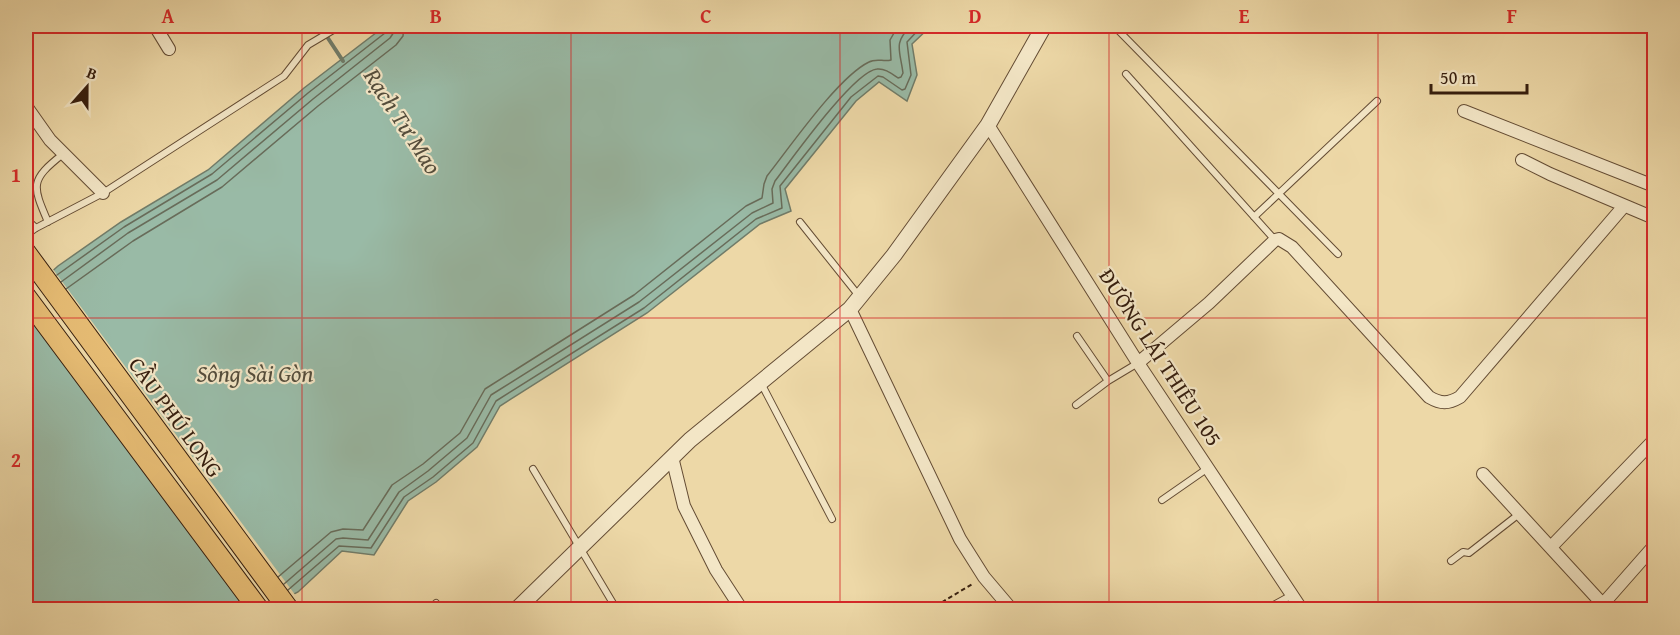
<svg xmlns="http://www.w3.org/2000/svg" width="1680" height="635" font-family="'Gentium Book Plus',serif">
<rect width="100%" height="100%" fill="#edd8a7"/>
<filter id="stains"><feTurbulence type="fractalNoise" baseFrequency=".00333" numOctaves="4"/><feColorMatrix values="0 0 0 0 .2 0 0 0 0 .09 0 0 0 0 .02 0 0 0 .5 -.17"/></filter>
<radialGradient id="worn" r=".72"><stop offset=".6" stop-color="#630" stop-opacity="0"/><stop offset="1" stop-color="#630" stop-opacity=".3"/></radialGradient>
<path fill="#99baa6" stroke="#717c69" stroke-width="1.5" d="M 385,26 L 931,26 L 912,44 L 917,75 L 907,101 L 879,82 L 856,101 L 785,189 L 791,211 L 760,224 L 647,313 L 500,406 L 477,447 L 436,482 L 408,501 L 374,555 L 342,551 L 298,592 L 265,609 L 26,609 L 26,295 L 58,266 L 121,222 L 208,170 L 304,88 Z"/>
<path fill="#edd8a7" d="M 52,268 L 296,596 L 272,610 L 247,609 L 26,291 Z"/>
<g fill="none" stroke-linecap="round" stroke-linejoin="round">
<path stroke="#686c5a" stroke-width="1.5" d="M 57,275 L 124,227 L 212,174 L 308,93 L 385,33 L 388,26
M 61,282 L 128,233 L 217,180 L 313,99 L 390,38 L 394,32 L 395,26
M 66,289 L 133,241 L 222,187 L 318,106 L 396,45 L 403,36 L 404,26
M 278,577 L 331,532 L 343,529 L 363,530 L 392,485 L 423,464 L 460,433 L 485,389 L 634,295 L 746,206 L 762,198 L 764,184 L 767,176 C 790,147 838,77 869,62 C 876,58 884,62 891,60 L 890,40 L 898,26
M 284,584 L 336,539 L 343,538 L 368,540 L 399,492 L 428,471 L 467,438 L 491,395 L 639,302 L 752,213 L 773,203 L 772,189 L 775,181 C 791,160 854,71 877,69 C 885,68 892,74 898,78 L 901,77 L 903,73 C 900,50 893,43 911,26
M 288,590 L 339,546 L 371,548 L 404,497 L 433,477 L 473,443 L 496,401 L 644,308 L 756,219 L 782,208 L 780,186 L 851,97 L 878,76 L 883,77 L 902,90 L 905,89 L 911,75 L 907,42 L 922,26"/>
<path stroke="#717c69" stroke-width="4" d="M 320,26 L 343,61"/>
<defs>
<path id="service" d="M 1114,26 L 1338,254
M 1126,74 L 1275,240
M 1254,217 L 1377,101
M 26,219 L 36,228
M 48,222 C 32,185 30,180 63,154
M 800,222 L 859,296
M 26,235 L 36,228 L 103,193 L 284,76 L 308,45 L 340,26
M 1077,336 L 1108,381 L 1138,363
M 761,383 L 832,519
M 1076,405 L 1108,381
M 533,469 L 617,610
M 1162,500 L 1208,468
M 1451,561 L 1463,552 L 1469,553 L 1519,514
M 436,603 L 441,610
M 1272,610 L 1270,607 L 1292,595"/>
<path id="minor" d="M 155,26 L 169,49
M 26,106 L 50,140 L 103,193
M 1464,111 L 1654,186
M 988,125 L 1138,363 L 1302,610
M 1522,160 L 1550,174 L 1654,218
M 850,309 L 960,539 L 984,577 L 1012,610
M 1138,363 L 1209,303 L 1275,240 L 1279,239 L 1292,247 L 1429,397 C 1441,404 1448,404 1460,397 L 1624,206
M 672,457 L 684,506 L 716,570 L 742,610
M 1483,474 L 1608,610
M 1551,547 L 1654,440
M 1603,604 L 1654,546"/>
<path id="tertiary" d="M 516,610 L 690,440 L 850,309 L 894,255 L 988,125 L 1044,26"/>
<path id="primary" d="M 26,253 L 289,610
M 26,297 L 259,610"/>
</defs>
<use href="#service" stroke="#644c34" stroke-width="8"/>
<use href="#minor" stroke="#644c34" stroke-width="14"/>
<use href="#tertiary" stroke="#644c34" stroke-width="17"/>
<use href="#primary" stroke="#361e0e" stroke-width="22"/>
<path stroke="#361e0e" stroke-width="2" stroke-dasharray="4.5 3" stroke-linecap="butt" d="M 929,610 L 974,583"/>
<use href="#service" stroke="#f3e6c6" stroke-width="6"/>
<use href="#minor" stroke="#f3e6c6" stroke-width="12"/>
<use href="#tertiary" stroke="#f3e6c6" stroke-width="15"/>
<use href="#primary" stroke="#e6bc74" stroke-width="20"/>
</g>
<path fill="none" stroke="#d62828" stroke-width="1.5" stroke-opacity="0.55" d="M 302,26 L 302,610M 571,26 L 571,610M 840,26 L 840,610M 1109,26 L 1109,610M 1378,26 L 1378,610M 26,318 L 1654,318"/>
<g text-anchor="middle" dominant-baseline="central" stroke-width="4.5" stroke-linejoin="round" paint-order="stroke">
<g font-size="22" fill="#361e0e" stroke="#f3e6c6">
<text transform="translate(1161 357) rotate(57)">ĐƯỜNG LÁI THIÊU 105</text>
<text transform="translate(176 417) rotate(54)">CẦU PHÚ LONG</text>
</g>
<g font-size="24" font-style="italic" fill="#544d3c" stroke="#f3e6c6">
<text transform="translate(403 121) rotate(57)">Rạch Tư Mao</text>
<text x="255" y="373">Sông Sài Gòn</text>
</g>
</g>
<rect width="1680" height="635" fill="none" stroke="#edd8a7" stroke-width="66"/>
<g transform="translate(87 87) rotate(21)" stroke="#f3e6c6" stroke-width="4.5" paint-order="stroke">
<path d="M0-4.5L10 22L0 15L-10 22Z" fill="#361e0e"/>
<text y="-9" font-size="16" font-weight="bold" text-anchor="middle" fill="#361e0e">B</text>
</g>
<path d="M1431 84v9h96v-9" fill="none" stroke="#361e0e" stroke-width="3"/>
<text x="1440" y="84" font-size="18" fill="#361e0e" stroke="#f3e6c6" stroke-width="4.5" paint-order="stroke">50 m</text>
<rect x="33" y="33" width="1614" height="569" fill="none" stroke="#d62828" stroke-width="2"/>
<g font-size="20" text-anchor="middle" font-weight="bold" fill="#d62828">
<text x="168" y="23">A</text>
<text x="436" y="23">B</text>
<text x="706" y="23">C</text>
<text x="975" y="23">D</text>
<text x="1244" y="23">E</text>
<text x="1512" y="23">F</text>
<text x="16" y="182">1</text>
<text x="16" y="467">2</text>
</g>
<rect width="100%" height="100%" filter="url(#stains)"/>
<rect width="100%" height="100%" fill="url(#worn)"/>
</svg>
